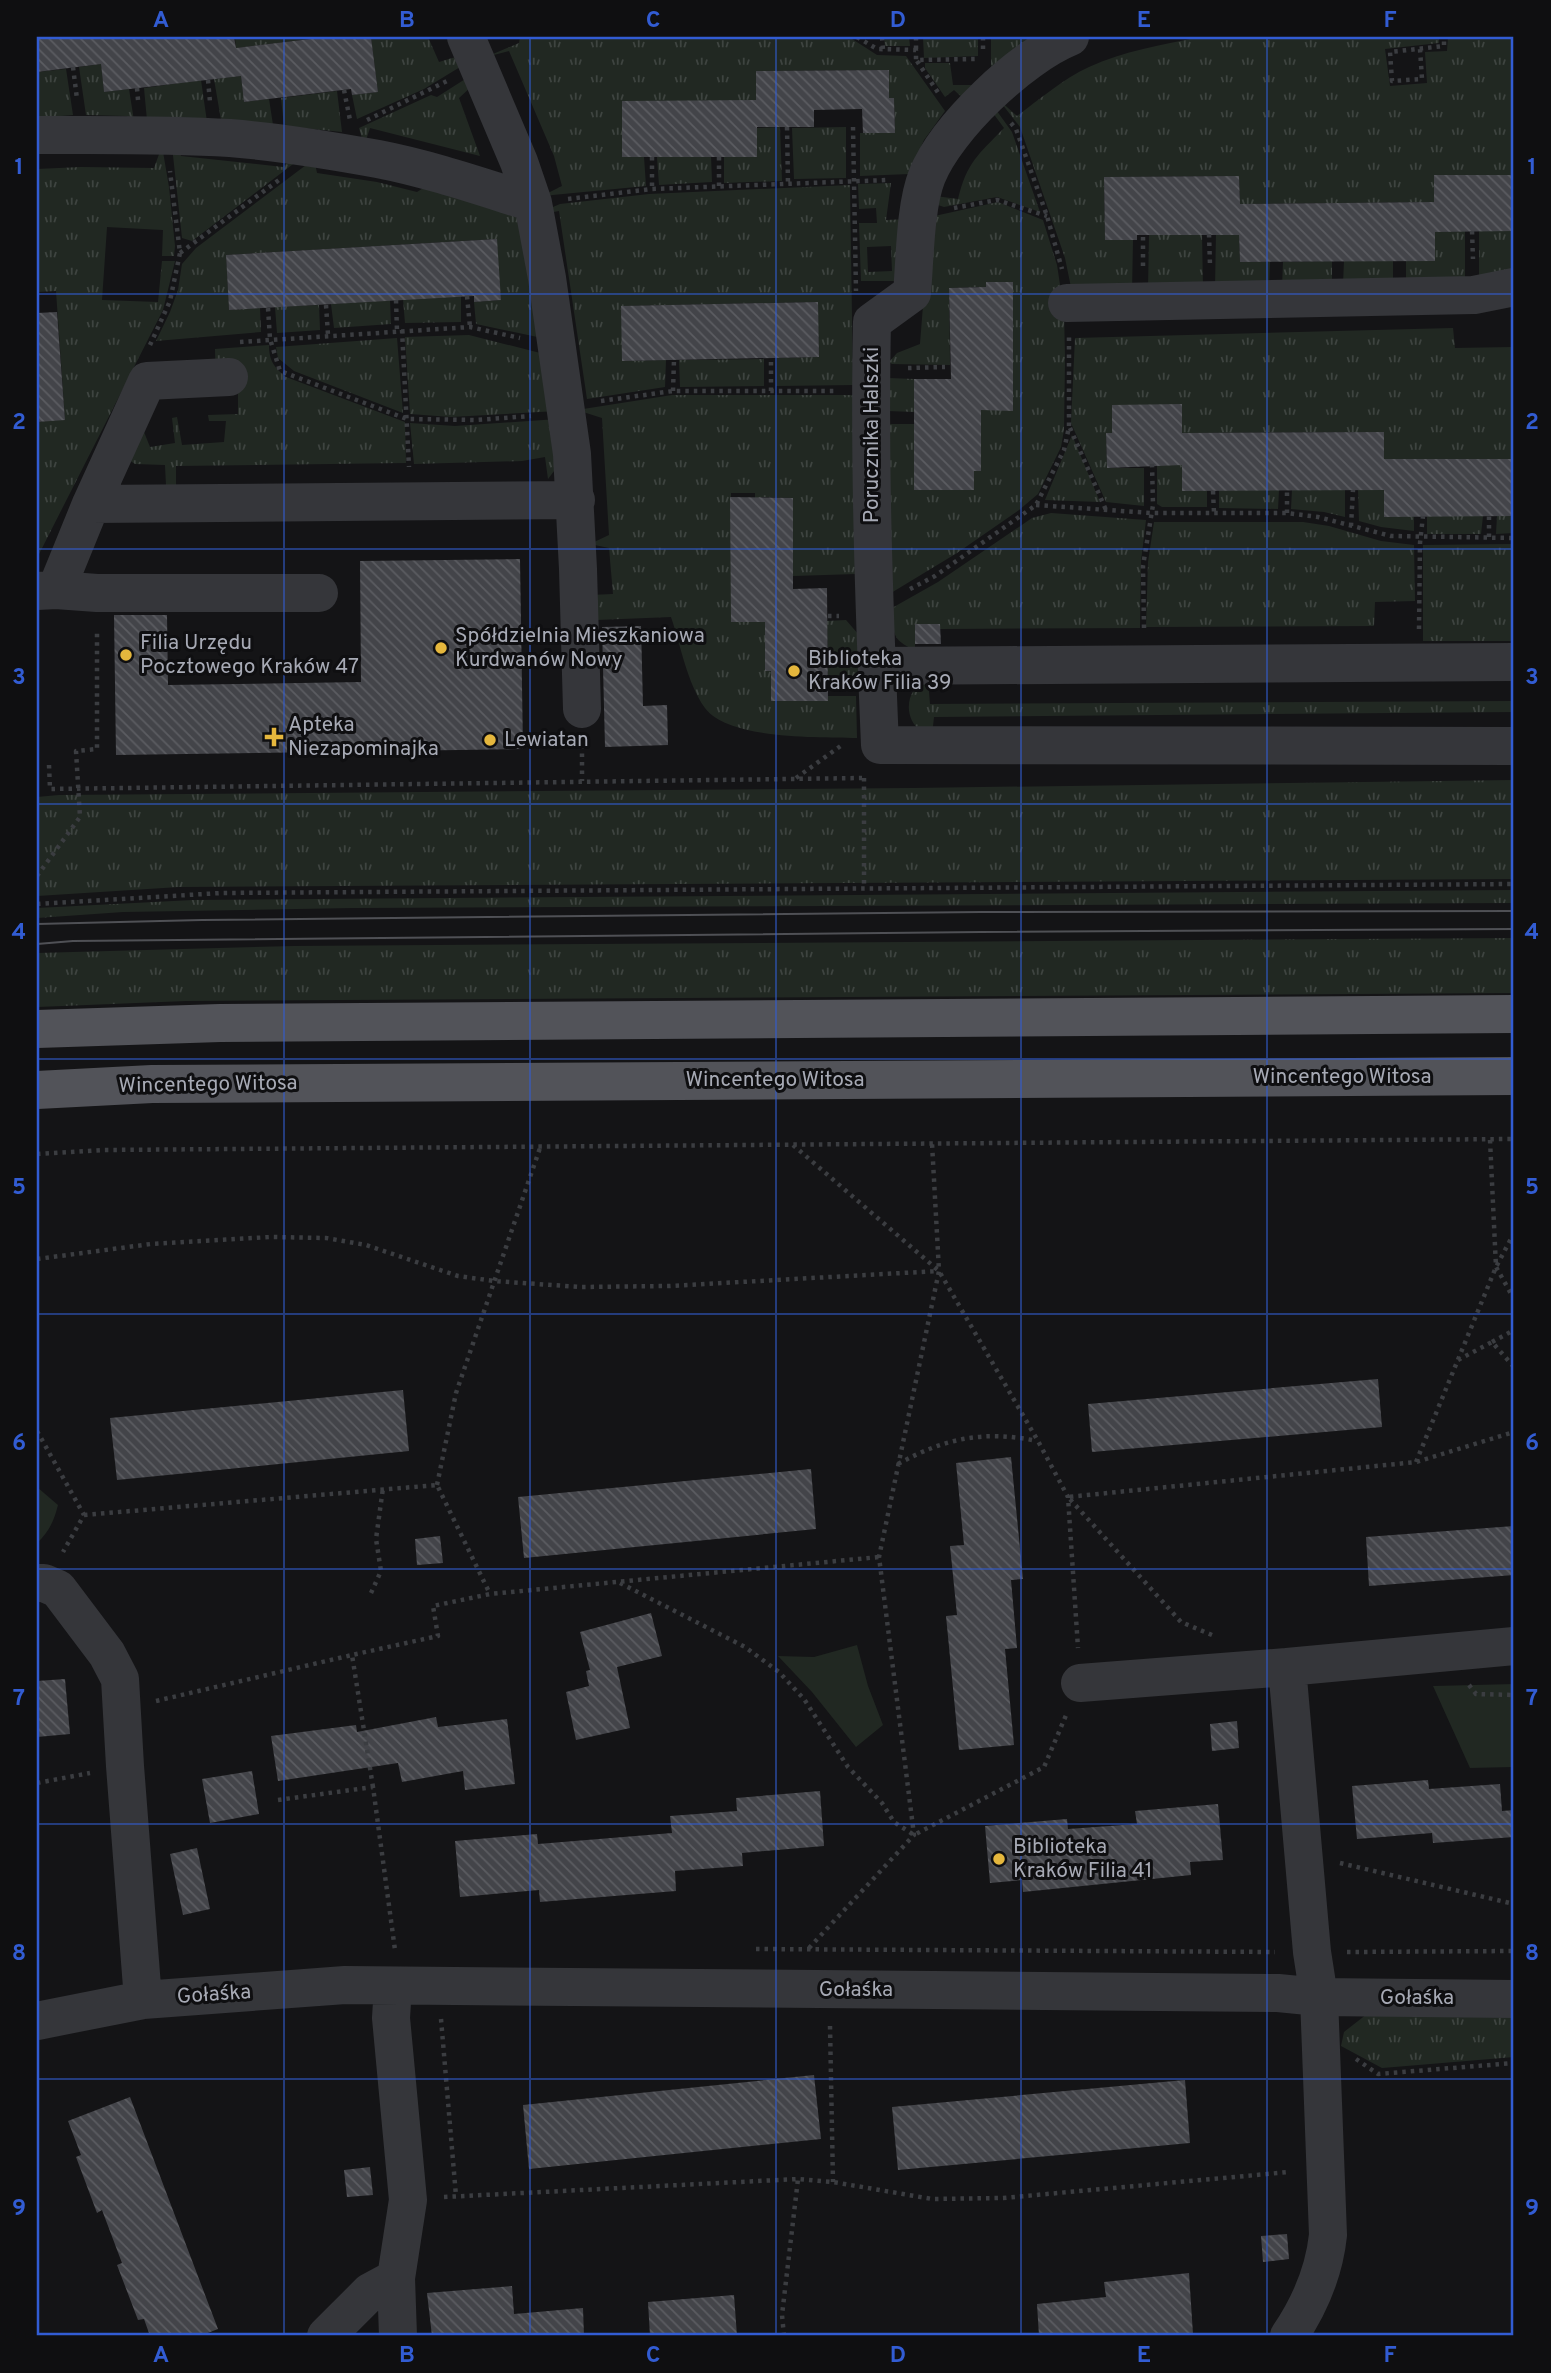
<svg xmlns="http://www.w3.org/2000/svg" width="1551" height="2373" font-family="Overpass,sans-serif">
<defs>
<pattern id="grass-tufts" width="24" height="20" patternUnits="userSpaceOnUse" patternTransform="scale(1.75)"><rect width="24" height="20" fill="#212822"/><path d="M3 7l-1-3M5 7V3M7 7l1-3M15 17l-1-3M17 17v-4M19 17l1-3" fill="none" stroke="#3e4440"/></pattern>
<pattern id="building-back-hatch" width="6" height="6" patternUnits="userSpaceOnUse" patternTransform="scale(1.75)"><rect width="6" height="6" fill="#434449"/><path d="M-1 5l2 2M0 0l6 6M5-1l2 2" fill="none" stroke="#5b5c61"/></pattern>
</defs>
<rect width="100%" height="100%" fill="#141416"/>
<path fill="url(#grass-tufts)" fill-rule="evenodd" d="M 235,37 L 327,37 L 236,48 Z
M 371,37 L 428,37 L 439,62 L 462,55 L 465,64 L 424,89 L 357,119 L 352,95 L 378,92 Z
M 520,37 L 849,37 L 877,55 L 906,56 L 945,111 L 924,140 L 909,174 L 860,176 L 860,133 L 895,133 L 894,99 L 889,98 L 889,70 L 757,71 L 756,100 L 623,157 L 644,157 L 646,186 L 542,196 L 562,186 L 554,156 L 509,51 L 486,57 L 519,43 Z
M 884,37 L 909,37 L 910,46 L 885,46 Z
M 923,37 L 978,37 L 978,56 L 924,58 Z
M 991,37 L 1044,37 L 991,79 Z
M 1199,37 L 1439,37 L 1439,43 L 1385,49 L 1390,86 L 1427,83 L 1425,52 L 1447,51 L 1448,37 L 1514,37 L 1514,175 L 1434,175 L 1434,202 L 1240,204 L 1239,176 L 1104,177 L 1105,240 L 1133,240 L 1132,291 L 1072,292 L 1065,258 L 1020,127 L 999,100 L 1017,116 C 1040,99 1063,79 1089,67 C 1123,51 1163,45 1199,37 Z
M 925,63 L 950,63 L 953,85 L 975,85 L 966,101 L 954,90 L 945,97 L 925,68 Z
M 101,64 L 104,92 L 129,89 L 134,121 L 126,116 L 86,115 L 79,67 Z
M 66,69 L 73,115 L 37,118 L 37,72 Z
M 241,76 L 244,102 L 269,99 L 273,125 L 221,120 L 214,79 Z
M 470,76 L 473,85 L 459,98 L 480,156 L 370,128 L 364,146 L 359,128 L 431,95 L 437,97 Z
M 201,80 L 207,122 L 147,120 L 144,88 Z
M 337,91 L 342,132 L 284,126 L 281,98 Z
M 994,107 L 1012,132 L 1040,212 L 997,197 L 944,207 L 932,203 L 935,196 L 958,199 C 967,162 978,155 1004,128 L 990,109 Z
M 780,127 L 782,181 L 724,183 L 724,157 L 757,128 Z
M 846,127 L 846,178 L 794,179 L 792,128 Z
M 162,146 L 169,187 L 175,246 L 174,256 L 162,256 L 163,230 L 107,227 L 102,300 L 158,302 L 162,261 L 175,261 L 163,310 L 37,558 L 37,422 L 65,419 L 56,291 L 37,292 L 37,169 L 81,167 L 154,168 Z
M 172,146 L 178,146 L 181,156 L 283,167 L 292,157 L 301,158 L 192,241 L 182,238 Z
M 711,156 L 712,182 L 659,185 L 657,157 Z
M 314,159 L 317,173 L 377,182 L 417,192 L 431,183 L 518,218 L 547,339 L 476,324 L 474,302 L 501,300 L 496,239 L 226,255 L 229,310 L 260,308 L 261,332 L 156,341 L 170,312 L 178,290 L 182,264 L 196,248 Z
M 891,183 L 886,220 L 909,219 L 903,281 L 861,281 L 859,223 L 877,223 L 876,208 L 859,209 L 858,184 ZM 891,246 L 892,271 L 868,272 L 867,247 Z
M 850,185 L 853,385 L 776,386 L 777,358 L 819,357 L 817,302 L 622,306 L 622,361 L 666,360 L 665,387 L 587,399 L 559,211 L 548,213 L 546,210 L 560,204 L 649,194 Z
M 998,202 L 1043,220 L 1057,265 L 1064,311 L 1065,359 L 1064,430 L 1061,447 L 1038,494 L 1019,510 L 957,553 L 891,593 L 889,424 L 914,424 L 914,490 L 974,490 L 974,471 L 981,470 L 981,410 L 1013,410 L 1013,282 L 986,282 L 986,294 L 979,287 L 949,288 L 950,365 L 892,364 L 889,362 L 897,353 L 920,344 L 930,217 Z
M 1465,231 L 1465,282 L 1406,285 L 1406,260 L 1435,260 L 1435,232 Z
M 1479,231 L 1514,231 L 1514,269 L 1479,278 Z
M 1202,234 L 1203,290 L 1148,291 L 1149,235 Z
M 1216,234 L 1239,234 L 1240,262 L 1270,262 L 1269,289 L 1215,290 Z
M 1332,261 L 1332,286 L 1282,287 L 1283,262 Z
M 1344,261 L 1393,261 L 1393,285 L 1343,285 Z
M 461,296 L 461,322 L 405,323 L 403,299 Z
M 390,300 L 391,324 L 334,328 L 331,304 Z
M 319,305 L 320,330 L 277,333 L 275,307 Z
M 1453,328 L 1455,348 L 1514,347 L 1514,459 L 1384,459 L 1384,432 L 1182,433 L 1181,405 L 1112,405 L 1112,433 L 1106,434 L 1107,468 L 1144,468 L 1144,506 L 1106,502 L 1071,423 L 1075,338 Z
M 469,335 L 548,355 L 557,411 L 451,417 L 410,414 L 405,337 Z
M 397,338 L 403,413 L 294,371 L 278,358 L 276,347 Z
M 269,345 C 269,361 274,367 286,377 L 405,422 L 406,463 L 176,466 L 176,485 L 166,485 L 165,465 L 135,464 L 129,460 L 140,422 L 150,447 L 175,443 L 172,418 L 177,417 L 182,445 L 224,442 L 226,421 L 209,421 L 208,415 L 238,414 L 238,390 L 216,387 L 215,349 Z
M 764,359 L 764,386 L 680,387 L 679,360 Z
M 888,378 L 914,379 L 914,412 L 888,411 Z
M 672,395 L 854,395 L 856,574 L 793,576 L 793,498 L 762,497 L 755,504 L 755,493 L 731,493 L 731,622 L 765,622 L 765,671 L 771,671 L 771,701 L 828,701 L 828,696 L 856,696 L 857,738 C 819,737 729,740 705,708 C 687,683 681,646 671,617 L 596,620 L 591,595 L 613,594 L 609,548 L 590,544 L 609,535 L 602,418 L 577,410 Z
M 558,419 L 557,467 L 548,479 L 545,457 L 522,461 L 414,464 L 410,423 L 455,426 Z
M 1072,435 L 1100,502 L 1045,500 Z
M 1157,463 L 1182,463 L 1182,490 L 1207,491 L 1207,507 L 1162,507 L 1157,504 Z
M 1219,490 L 1279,490 L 1278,509 L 1219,508 Z
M 1292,490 L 1345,490 L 1345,517 L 1324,512 L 1291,509 Z
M 1358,490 L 1384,490 L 1414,517 L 1414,531 L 1381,527 L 1359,521 Z
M 1051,513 L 1146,520 L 1141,561 L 1140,628 L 940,629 L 940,624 L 915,624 L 915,650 C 891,640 893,632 892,608 L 938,582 L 1032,518 Z
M 1427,516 L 1483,516 L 1481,534 L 1427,534 Z
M 1497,516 L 1514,516 L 1514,533 L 1496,534 Z
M 1154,522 L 1303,522 L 1329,526 L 1381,541 L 1414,545 L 1415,601 L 1375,602 L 1374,626 L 1146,627 L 1148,562 Z
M 1514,544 L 1514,641 L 1423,641 L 1423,545 Z
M 846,620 L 859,635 L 859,676 L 828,675 L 827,621 Z
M 928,680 L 930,704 L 1513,701 L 1514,687 L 1514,712 L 934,717 L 932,735 C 929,734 925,733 921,731 C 902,718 906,686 928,680 Z
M 1514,780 L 1514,879 L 179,887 L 37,896 L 37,797 L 59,795 L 914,788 Z
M 1514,890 L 1514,903 L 352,908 L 123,912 L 37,918 L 37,908 L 193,900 Z
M 1514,938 L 1514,993 L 186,1001 L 37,1007 L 37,953 L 295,946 Z
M 1367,2014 L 1514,2014 L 1514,2057 L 1382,2068 L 1341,2046 L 1344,2032 Z"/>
<path fill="#212822" d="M 37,1487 L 58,1505 C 54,1521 49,1532 37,1543 Z
M 857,1645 L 868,1686 L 883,1725 L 856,1747 L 812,1692 L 778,1656 L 814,1657 Z
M 1514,1684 L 1514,1767 L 1470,1768 L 1433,1686 Z"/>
<path fill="url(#building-back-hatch)" d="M 37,37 L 234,37 L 236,48 L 327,37 L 371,37 L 378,92 L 352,95 L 351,89 L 244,102 L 241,76 L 104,92 L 101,64 L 37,72 Z
M 889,70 L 889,98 L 894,98 L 895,133 L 863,133 L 862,109 L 814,110 L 814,127 L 757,127 L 757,157 L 622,157 L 622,101 L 756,100 L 756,71 Z
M 1434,175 L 1514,175 L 1514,231 L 1435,232 L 1435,261 L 1240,262 L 1239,235 L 1137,235 L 1137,240 L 1105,240 L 1104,177 L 1239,176 L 1240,204 L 1434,202 Z
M 497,239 L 501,300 L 474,302 L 474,296 L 229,310 L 226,255 Z
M 986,282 L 1013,282 L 1013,411 L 981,410 L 981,471 L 974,471 L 974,490 L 914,490 L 914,379 L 951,379 L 949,288 L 986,287 Z
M 818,302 L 819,357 L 622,361 L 621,306 Z
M 57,312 L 65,420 L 37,422 L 37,313 Z
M 1182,404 L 1182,433 L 1384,432 L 1384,459 L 1514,459 L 1514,516 L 1384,517 L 1384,490 L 1182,491 L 1182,465 L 1107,468 L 1106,433 L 1112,433 L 1112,405 Z
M 730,497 L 793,498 L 793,589 L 827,588 L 828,701 L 771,701 L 771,671 L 765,671 L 765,622 L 731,622 Z
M 520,559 L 523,749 L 116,755 L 114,615 L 167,615 L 168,685 L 361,682 L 360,561 Z
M 915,624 L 940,624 L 941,644 L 915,644 Z
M 641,626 L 643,706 L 667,705 L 668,745 L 605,747 L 602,627 Z
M 1378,1379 L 1382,1427 L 1092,1452 L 1088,1404 Z
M 403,1390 L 409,1451 L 117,1480 L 110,1418 Z
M 1011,1457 L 1023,1579 L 1011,1580 L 1017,1648 L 1005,1649 L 1014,1745 L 959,1750 L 946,1616 L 957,1615 L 950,1546 L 964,1545 L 956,1463 Z
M 811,1469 L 816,1529 L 524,1558 L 518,1497 Z
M 1514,1526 L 1514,1575 L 1369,1586 L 1366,1537 Z
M 440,1536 L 443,1563 L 417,1565 L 415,1539 Z
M 651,1613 L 662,1656 L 617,1667 L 630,1728 L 576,1740 L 566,1692 L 589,1686 L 586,1671 L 590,1670 L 580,1632 Z
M 65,1679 L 70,1734 L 37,1737 L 37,1681 Z
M 436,1717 L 438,1727 L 507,1719 L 515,1784 L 465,1790 L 463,1771 L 402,1782 L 398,1763 L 278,1781 L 271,1736 L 356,1725 L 357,1732 Z
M 1237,1721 L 1239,1748 L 1212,1751 L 1210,1724 Z
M 252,1771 L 259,1814 L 210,1823 L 202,1779 Z
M 1428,1780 L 1429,1789 L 1500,1784 L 1502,1811 L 1514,1810 L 1514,1837 L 1433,1843 L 1432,1833 L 1357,1839 L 1352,1786 Z
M 820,1791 L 824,1846 L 742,1853 L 743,1866 L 675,1871 L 676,1891 L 540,1902 L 539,1890 L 460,1897 L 455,1841 L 537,1834 L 538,1844 L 672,1833 L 670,1816 L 737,1811 L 736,1798 Z
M 1218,1804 L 1223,1860 L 1190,1862 L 1191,1875 L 1023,1892 L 1022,1880 L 990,1883 L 985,1826 L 1067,1819 L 1068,1829 L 1137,1824 L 1135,1811 Z
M 197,1848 L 210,1909 L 183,1915 L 170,1854 Z
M 814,2075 L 821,2139 L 529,2169 L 523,2105 Z
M 1185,2080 L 1190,2143 L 898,2170 L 892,2107 Z
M 130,2097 L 218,2329 L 200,2336 L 150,2336 L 144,2319 L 138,2320 L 117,2265 L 122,2263 L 102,2210 L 97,2213 L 76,2157 L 81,2155 L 68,2121 Z
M 370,2167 L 373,2195 L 347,2197 L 344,2170 Z
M 1287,2234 L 1289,2259 L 1263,2262 L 1261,2236 Z
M 1189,2273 L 1193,2334 L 1170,2336 L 1039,2336 L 1037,2304 L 1106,2297 L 1104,2282 Z
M 512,2286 L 514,2314 L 583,2308 L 584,2336 L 432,2336 L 427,2293 Z
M 734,2295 L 737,2336 L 650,2336 L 648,2302 Z"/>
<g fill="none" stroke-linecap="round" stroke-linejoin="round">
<path stroke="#3b3d41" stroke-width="4.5" stroke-dasharray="3.5 5" stroke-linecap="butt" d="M 857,37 L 877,49 L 916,50 L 916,60 L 975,59
M 882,37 L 883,50
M 916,37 L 916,50
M 983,37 L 983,50
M 1420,49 L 1422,79 L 1392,81 L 1390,52 L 1444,46 L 1444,37
M 917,61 L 939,94
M 73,67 L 77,99
M 208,80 L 210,102
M 137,88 L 138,100
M 344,90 L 350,120
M 367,120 L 447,81
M 1011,123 L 1016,129 L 1047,216 L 1062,269
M 787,127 L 788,184
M 853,127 L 856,291
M 652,157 L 652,189
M 719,157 L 719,187
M 568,199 L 652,189 L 888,180
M 954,208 L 997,200 L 1047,216
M 1472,231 L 1473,259
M 1209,234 L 1210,265
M 180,253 L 279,180
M 1143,266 L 1143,235
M 467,296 L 470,327
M 396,300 L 397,331
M 326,305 L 328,335
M 268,308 L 270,339 L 280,371 L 407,419 L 476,420 L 531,416
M 402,330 L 409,467
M 240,342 L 470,327 L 520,338
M 150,345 L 170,301 L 180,253 L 170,171
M 908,368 L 945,367
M 673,391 L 674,360
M 771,391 L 771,358
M 601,401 L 673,391 L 837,391
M 1070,428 L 1106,510
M 1213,491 L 1214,513
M 1036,505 L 1151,513 L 1287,513 L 1318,517 L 1391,536 L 1514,538
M 1287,513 L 1287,490
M 1351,526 L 1353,490
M 1489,537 L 1489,516
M 910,589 L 935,576 L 1036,505 L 1064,450 L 1069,427 L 1069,337
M 828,616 L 839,616
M 1144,628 L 1143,566 L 1153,505 L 1152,463
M 1419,629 L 1420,543 L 1423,516
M 582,745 L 582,781
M 49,765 L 50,789 L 862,778
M 796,778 L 842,745
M 864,778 L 864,888
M 37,876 L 80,817 L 76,751 L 97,749 L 97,630
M 37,904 L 221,893 L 1514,884
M 1490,1140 L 1496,1267 L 1514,1299
M 793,1145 L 939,1271 L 1038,1441 L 1068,1497 L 1078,1648
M 37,1154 L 104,1150 L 1514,1139
M 37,1259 L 151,1244 L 271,1237 L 326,1238 L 366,1245 L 458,1276 L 494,1281 L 581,1287 L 669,1286 L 938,1271
M 1492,1342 L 1514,1330
M 1458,1360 L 1492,1342 L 1514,1367
M 37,1431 L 84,1515 L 63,1552
M 1416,1462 L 1496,1267 L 1514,1233
M 898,1464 C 945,1438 984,1430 1037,1441
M 437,1485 L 456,1393 L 541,1145
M 84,1515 L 437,1485 L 490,1594
M 620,1583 L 745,1647 L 779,1672 L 804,1699 L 848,1767 L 882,1803 L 894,1822 L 914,1835 L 1044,1767 L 1067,1713
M 371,1593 L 381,1571 L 376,1539 L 383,1488
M 1212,1635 L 1181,1622 L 1068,1497 L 1416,1462 L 1514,1432
M 1469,1685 L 1476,1694 L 1514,1695
M 156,1701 L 352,1655
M 37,1783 L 90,1773
M 373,1787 L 352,1655 L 438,1636 L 433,1606 L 490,1594 L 879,1557
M 278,1800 L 373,1787 L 395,1950
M 1340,1863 L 1514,1904
M 809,1948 L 914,1835 L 879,1557 L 939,1271 L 932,1143
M 756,1949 L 1275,1952
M 1347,1952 L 1514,1951
M 441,2019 L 456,2196
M 830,2026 L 833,2182
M 1356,2059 L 1378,2074 L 1514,2063
M 444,2197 L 798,2179 L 833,2182 L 932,2199 L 1003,2198 L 1289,2172
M 784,2336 L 782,2315 L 798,2179"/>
<path stroke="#35363a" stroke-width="38" d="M 466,37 L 519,162 L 533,203 L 547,278 L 572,454 L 578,569 L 582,709
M 1070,37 C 1021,57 947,127 927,176 C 915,206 915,259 912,293 L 872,322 C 869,463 874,604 880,745 L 1514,746
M 37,135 C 101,135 165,134 230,138 C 279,142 329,150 378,159 C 430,169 482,187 533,203
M 1067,303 L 1474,295 L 1514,287
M 91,504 L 147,381 L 229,377
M 56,590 L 97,593 L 319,593
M 37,591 L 56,590 L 91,504 L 576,500
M 877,666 L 1514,662
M 37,1583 L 44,1583 L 58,1589 L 107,1654 L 120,1679 L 125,1766 L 143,2000
M 1287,1667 L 1514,1646
M 1080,1683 L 1287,1667 L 1312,1952 L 1319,1997 L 1328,2235 C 1324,2273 1310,2305 1289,2336
M 393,1986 L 391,2018 L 408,2200 L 396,2278 L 398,2336
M 37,2021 L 143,2000 L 345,1985 L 1278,1993 L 1319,1997 L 1514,1999
M 326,2336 L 370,2292 L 396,2278"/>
<path stroke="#525359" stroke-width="38" d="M 37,1029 L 220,1023 L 1514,1014
M 37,1090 L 152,1084 L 1514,1076"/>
<path stroke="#4f5055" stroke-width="2" d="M 37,924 L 202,920 L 981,912 L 1514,911
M 37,944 L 73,941 L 981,932 L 1514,929"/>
</g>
<path fill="none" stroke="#325cd3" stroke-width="2" stroke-opacity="0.55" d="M 284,37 L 284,2336M 530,37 L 530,2336M 776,37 L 776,2336M 1021,37 L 1021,2336M 1267,37 L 1267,2336M 37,294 L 1514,294M 37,549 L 1514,549M 37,804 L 1514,804M 37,1059 L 1514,1059M 37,1314 L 1514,1314M 37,1569 L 1514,1569M 37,1824 L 1514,1824M 37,2079 L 1514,2079"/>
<g fill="#e5b73d" stroke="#0f0f11" stroke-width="2.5">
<circle cx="441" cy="648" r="7"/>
<circle cx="126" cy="655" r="7"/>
<circle cx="794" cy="671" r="7"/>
<path d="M270.5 726.5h7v7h7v7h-7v7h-7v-7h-7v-7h7z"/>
<circle cx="490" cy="740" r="7"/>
<circle cx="999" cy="1859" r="7"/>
</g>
<g text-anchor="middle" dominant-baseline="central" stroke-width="6" stroke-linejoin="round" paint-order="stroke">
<g font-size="21" fill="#a7aab5" stroke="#0f0f11">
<text transform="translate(872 435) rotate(-90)">Porucznika Halszki</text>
<text x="1342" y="1077">Wincentego Witosa</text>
<text x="775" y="1080">Wincentego Witosa</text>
<text transform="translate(208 1085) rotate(-1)">Wincentego Witosa</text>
<text x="856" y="1990">Gołaśka</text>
<text transform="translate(214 1995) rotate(-4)">Gołaśka</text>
<text x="1417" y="1998">Gołaśka</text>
</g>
<g font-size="21" fill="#a7aab5" stroke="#0f0f11" text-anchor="start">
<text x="455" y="636">Spółdzielnia Mieszkaniowa<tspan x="455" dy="24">Kurdwanów Nowy</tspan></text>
<text x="140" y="643">Filia Urzędu<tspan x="140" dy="24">Pocztowego Kraków 47</tspan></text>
<text x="808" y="659">Biblioteka<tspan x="808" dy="24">Kraków Filia 39</tspan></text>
<text x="288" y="725">Apteka<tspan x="288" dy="24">Niezapominajka</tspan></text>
<text x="504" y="740">Lewiatan</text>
<text x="1013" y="1847">Biblioteka<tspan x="1013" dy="24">Kraków Filia 41</tspan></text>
</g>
</g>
<rect width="1551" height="2373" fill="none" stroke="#0f0f11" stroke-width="77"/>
<rect x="38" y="38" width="1474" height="2296" fill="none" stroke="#325cd3" stroke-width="2.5"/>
<g font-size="23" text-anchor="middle" font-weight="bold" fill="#325cd3">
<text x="161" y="27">A</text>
<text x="407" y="27">B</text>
<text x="653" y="27">C</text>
<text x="898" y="27">D</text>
<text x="1144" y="27">E</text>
<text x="1390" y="27">F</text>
<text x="19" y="174">1</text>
<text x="1532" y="174">1</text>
<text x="19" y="429">2</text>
<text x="1532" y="429">2</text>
<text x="19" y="684">3</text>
<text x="1532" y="684">3</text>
<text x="19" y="939">4</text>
<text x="1532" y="939">4</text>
<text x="19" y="1194">5</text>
<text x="1532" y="1194">5</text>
<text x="19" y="1450">6</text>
<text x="1532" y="1450">6</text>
<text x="19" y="1705">7</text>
<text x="1532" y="1705">7</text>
<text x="19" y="1960">8</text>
<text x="1532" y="1960">8</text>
<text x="19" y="2215">9</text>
<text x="1532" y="2215">9</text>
<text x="161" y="2362">A</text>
<text x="407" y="2362">B</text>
<text x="653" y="2362">C</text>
<text x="898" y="2362">D</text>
<text x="1144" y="2362">E</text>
<text x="1390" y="2362">F</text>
</g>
</svg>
